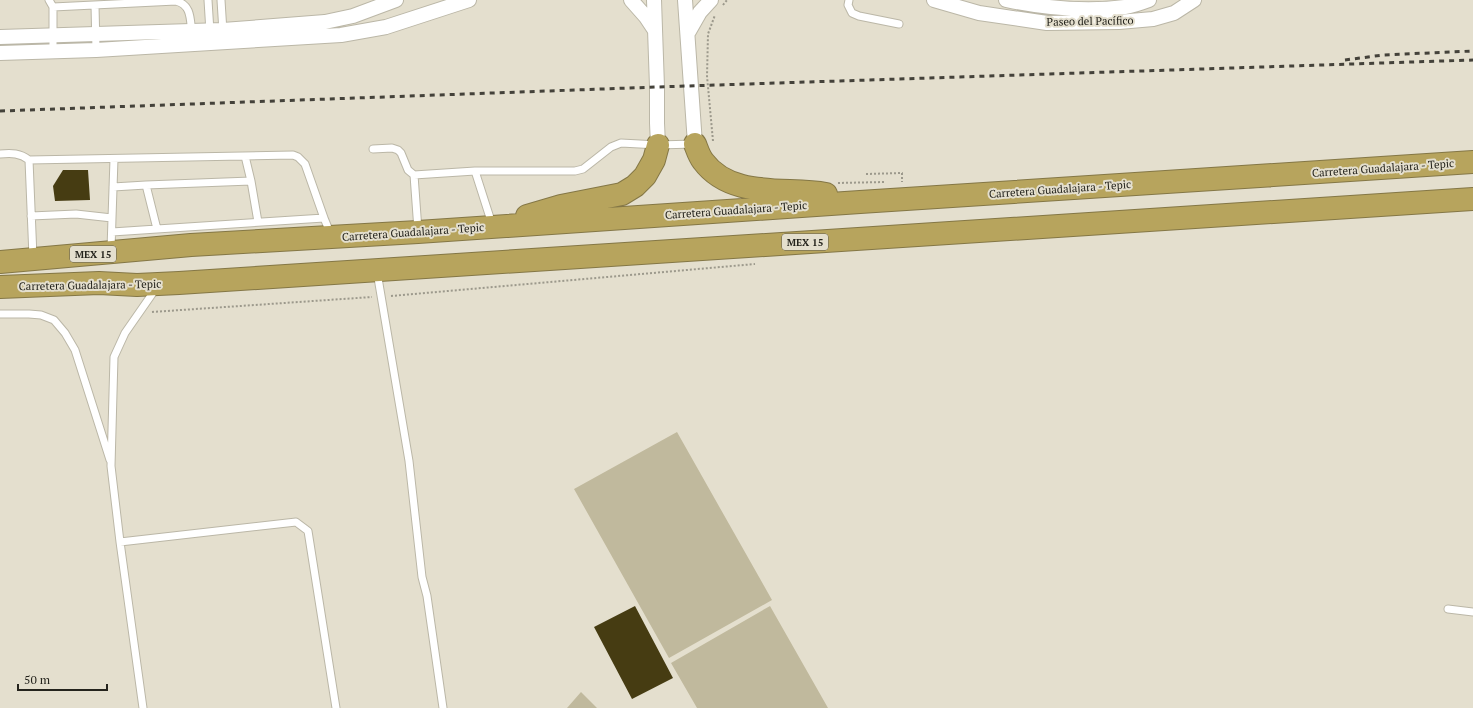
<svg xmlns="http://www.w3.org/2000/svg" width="1473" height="708" font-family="'PT Serif',serif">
<rect width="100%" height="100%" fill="#e4dfce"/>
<path fill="#c0b99d" d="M 677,432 L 772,600 L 669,658 L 574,489 Z
M 770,606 L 828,708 L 697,708 L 671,663 Z
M 581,692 L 597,708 L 567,708 Z"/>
<path fill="#463c12" d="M 63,170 L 88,170 L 90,200 L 55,201 L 53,186 Z
M 635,606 L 673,678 L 632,699 L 594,627 Z"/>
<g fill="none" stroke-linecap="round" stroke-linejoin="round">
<defs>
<path id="lane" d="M 49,0 L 53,7 L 53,51
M 208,0 L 210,32
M 221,0 L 223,32
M 849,0 L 848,5 L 852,13 L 859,16 L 899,24
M 95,5 L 96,50
M 53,7 L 176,1 C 192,5 190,20 192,34
M 373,149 L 392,148 L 398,150 L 401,153 L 408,170 L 414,175
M 0,154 C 12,153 20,153 29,160
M 245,156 L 251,181
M 475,171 L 492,224
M 146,185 L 251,181 L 258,222
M 113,187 L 146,185 L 157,229 L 324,218 L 331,235
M 31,216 L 76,214 L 112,218 L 114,159
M 418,230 L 414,175 L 475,171 L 575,171 L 583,169 L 611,147 L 621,143 L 658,145 L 694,144
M 112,232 L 157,229
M 111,249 L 112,218
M 33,257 L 29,160 L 293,155 L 298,157 L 305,164 L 324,218
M 377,272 L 409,461 L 422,577 L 427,596 L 443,708
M 0,314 L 29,314 L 41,315 L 54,320 L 65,333 L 75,350 L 110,460
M 120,542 L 296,522 L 308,531 L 336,708
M 1448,609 L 1473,612
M 143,708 L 120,542 L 111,466 L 114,357 L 125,333 L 157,287"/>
<path id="street" d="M 631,0 L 646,17 L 654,29
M 654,0 L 657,87 L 657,123 L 658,145
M 685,0 L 695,144
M 934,0 L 979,13 L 1047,23 L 1119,22 L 1153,19 L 1174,13 L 1194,0
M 1006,0 C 1044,8 1087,12 1125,7 C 1133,6 1141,3 1149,0
M 688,33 L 700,12 L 711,0
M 0,37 L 223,30 L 325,22 L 353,16 L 396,0
M 0,53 L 96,50 L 341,35 L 386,27 L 469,0"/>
<path id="highway" d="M 695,144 C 697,149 699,156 703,161 C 731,199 785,187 826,194
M 527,216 L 561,206 L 622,194 L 635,186 L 645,176 L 654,160 L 658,145
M 0,262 L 191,245 L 418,232 L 860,202 L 1473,162
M 0,287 L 99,283 L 137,285 L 179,283 L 1473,199"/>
</defs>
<use href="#lane" stroke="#bbb7a7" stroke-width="9"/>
<use href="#street" stroke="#bbb7a7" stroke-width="16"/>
<use href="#highway" stroke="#847746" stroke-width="24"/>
<path stroke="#9c998c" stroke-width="2" stroke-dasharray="2 2" stroke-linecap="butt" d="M 723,5 L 727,0
M 713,141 L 707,76 L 708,34 L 715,15
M 866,174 L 902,173 L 902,182
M 838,183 L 884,182
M 391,296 L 755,264
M 152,312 L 372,297"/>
<use href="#lane" stroke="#fff" stroke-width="7"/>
<use href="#street" stroke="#fff" stroke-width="14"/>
<use href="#highway" stroke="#b7a45d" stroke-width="22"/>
<path stroke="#44423a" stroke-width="3" stroke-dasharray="5 5" stroke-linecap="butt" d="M 1345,60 L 1383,55 L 1473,51
M 0,111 L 657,87 L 1473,60"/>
</g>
<g text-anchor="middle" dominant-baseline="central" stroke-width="4" stroke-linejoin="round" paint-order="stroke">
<g fill="#e4dfce" stroke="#5e5b51" stroke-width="1">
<rect x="782" y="234" width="46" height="16" rx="3"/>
<rect x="70" y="246" width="46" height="16" rx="3"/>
</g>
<g font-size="10" font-weight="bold" fill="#24231c">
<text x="805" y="242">MEX 15</text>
<text x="93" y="254">MEX 15</text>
</g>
<g font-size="11" fill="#24231c" stroke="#e4dfce">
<text transform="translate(1090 21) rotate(-1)">Paseo del Pacífico</text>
<text transform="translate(1383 168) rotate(-4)">Carretera Guadalajara - Tepic</text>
<text transform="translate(1060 189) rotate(-4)">Carretera Guadalajara - Tepic</text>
<text transform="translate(736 210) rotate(-4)">Carretera Guadalajara - Tepic</text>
<text transform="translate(413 232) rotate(-4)">Carretera Guadalajara - Tepic</text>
<text transform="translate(90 285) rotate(-1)">Carretera Guadalajara - Tepic</text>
</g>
</g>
<path d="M18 684v6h89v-6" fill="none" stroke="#24231c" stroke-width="2"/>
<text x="24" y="684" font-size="12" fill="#24231c" stroke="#e4dfce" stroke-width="3" paint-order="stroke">50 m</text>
</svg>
